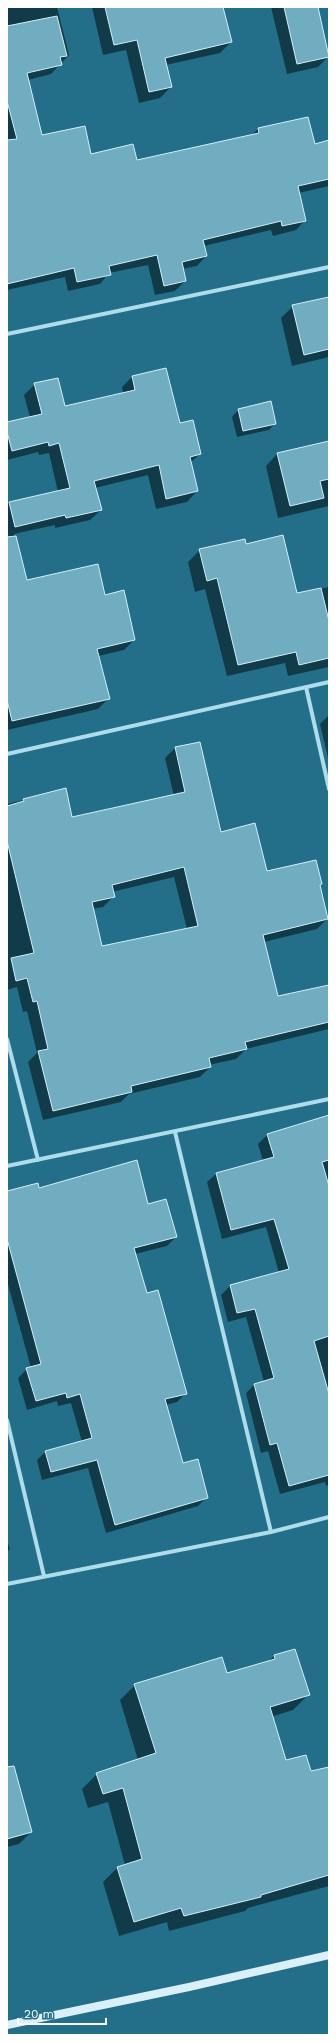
<svg xmlns="http://www.w3.org/2000/svg" width="336" height="2042" font-family="'Work Sans',sans-serif">
<rect width="100%" height="100%" fill="#236f89"/>
<path fill="#0007" fill-rule="evenodd" d="M 7,7 L 57,7 L 69,55 L 51,74 L 28,80 L 42,136 L 91,155 L 136,162 L 252,135 L 258,129 L 314,145 L 329,141 L 329,186 L 299,193 L 305,220 L 296,230 L 273,236 L 271,230 L 204,246 L 206,256 L 197,266 L 182,269 L 185,281 L 175,291 L 155,295 L 148,265 L 109,273 L 100,284 L 68,291 L 65,277 L 7,290 Z
M 92,7 L 222,7 L 231,42 L 220,53 L 166,65 L 171,87 L 160,98 L 139,103 L 126,50 L 103,55 Z
M 271,7 L 317,7 L 329,56 L 318,67 L 287,74 Z
M 329,298 L 329,357 L 292,366 L 281,318 L 293,306 Z
M 166,369 L 179,424 L 200,454 L 190,463 L 197,491 L 187,502 L 156,509 L 148,475 L 95,488 L 101,510 L 90,520 L 55,528 L 55,525 L 14,534 L 26,582 L 104,596 L 134,640 L 124,650 L 98,656 L 108,699 L 98,709 L 7,730 L 7,503 L 58,492 L 49,453 L 39,455 L 38,452 L 7,460 L 7,423 L 30,417 L 24,395 L 35,384 L 64,407 L 123,394 L 122,387 L 132,377 Z
M 238,410 L 275,423 L 269,430 L 237,437 L 232,417 Z
M 329,442 L 329,506 L 278,518 L 266,466 L 277,454 Z
M 246,545 L 297,595 L 329,587 L 329,667 L 288,676 L 285,663 L 227,676 L 205,589 L 195,592 L 188,562 L 200,550 Z
M 329,715 L 329,762 L 320,724 Z
M 199,743 L 220,833 L 266,873 L 319,886 L 327,919 L 317,929 L 264,942 L 277,998 L 329,986 L 329,1029 L 246,1049 L 236,1059 L 209,1065 L 210,1067 L 200,1077 L 129,1094 L 121,1102 L 43,1120 L 28,1062 L 37,1053 L 27,1011 L 23,1012 L 17,987 L 7,990 L 7,804 L 65,790 L 71,818 L 174,796 L 165,758 L 175,748 ZM 174,877 L 187,929 L 102,948 L 92,909 L 103,907 L 113,897 L 112,892 Z
M 329,1116 L 329,1485 L 326,1486 L 325,1482 L 280,1494 L 268,1451 L 261,1453 L 246,1393 L 255,1384 L 264,1382 L 246,1317 L 228,1322 L 221,1295 L 230,1286 L 279,1273 L 266,1227 L 222,1239 L 207,1182 L 216,1174 L 263,1161 L 258,1144 L 267,1135 Z
M 38,1189 L 148,1205 L 176,1237 L 167,1246 L 135,1254 L 146,1294 L 186,1393 L 177,1402 L 166,1405 L 182,1464 L 207,1497 L 198,1506 L 106,1533 L 88,1468 L 42,1480 L 37,1460 L 46,1451 L 82,1442 L 71,1403 L 58,1406 L 57,1401 L 27,1410 L 18,1378 L 27,1369 L 31,1368 L 7,1281 L 7,1192 Z
M 7,1540 L 10,1549 L 7,1552 Z
M 295,1650 L 308,1695 L 293,1710 L 271,1717 L 285,1762 L 310,1773 L 329,1768 L 329,1886 L 248,1908 L 245,1911 L 169,1931 L 167,1922 L 119,1936 L 103,1882 L 118,1867 L 125,1865 L 108,1802 L 88,1808 L 82,1789 L 97,1774 L 138,1760 L 120,1700 L 135,1685 L 227,1675 L 269,1661 L 274,1656 Z
M 7,1795 L 31,1832 L 19,1844 L 7,1847 Z"/>
<path fill="#70adc1" stroke="#d4eff8" fill-rule="evenodd" d="M 105,7 L 223,7 L 232,42 L 165,58 L 172,87 L 149,92 L 137,40 L 114,45 Z
M 284,7 L 318,7 L 329,57 L 297,64 Z
M 57,16 L 67,56 L 60,57 L 62,65 L 27,73 L 42,135 L 85,126 L 91,154 L 133,144 L 137,160 L 259,133 L 258,128 L 308,117 L 315,144 L 329,140 L 329,179 L 298,186 L 306,221 L 282,226 L 281,221 L 203,240 L 207,256 L 182,262 L 186,281 L 164,286 L 157,255 L 109,266 L 111,275 L 77,282 L 74,268 L 7,284 L 7,140 L 17,139 L 7,101 L 7,26 Z
M 329,297 L 329,349 L 304,355 L 292,305 Z
M 166,368 L 180,423 L 193,420 L 201,454 L 190,457 L 198,491 L 166,499 L 159,465 L 94,481 L 102,510 L 66,518 L 65,515 L 15,527 L 9,502 L 70,488 L 59,443 L 49,446 L 48,442 L 12,451 L 7,432 L 7,422 L 42,414 L 34,383 L 58,378 L 65,406 L 135,390 L 132,376 Z
M 271,401 L 276,424 L 243,431 L 238,409 Z
M 329,441 L 329,479 L 320,481 L 324,498 L 290,506 L 277,453 Z
M 283,535 L 297,593 L 321,588 L 329,621 L 329,658 L 299,665 L 296,652 L 238,665 L 217,578 L 207,581 L 199,549 L 245,539 L 246,544 Z
M 16,536 L 27,580 L 98,564 L 105,595 L 124,590 L 135,640 L 97,649 L 110,699 L 12,721 L 7,700 L 7,537 Z
M 200,742 L 221,832 L 255,823 L 267,871 L 316,860 L 322,884 L 320,885 L 328,919 L 263,935 L 278,996 L 329,985 L 329,1022 L 245,1042 L 247,1049 L 209,1058 L 211,1067 L 131,1086 L 132,1092 L 53,1111 L 38,1051 L 48,1049 L 37,1001 L 33,1002 L 27,978 L 16,981 L 11,958 L 34,953 L 7,841 L 7,806 L 24,801 L 23,799 L 66,788 L 72,817 L 185,792 L 175,747 ZM 184,867 L 198,926 L 102,946 L 92,902 L 115,897 L 112,885 Z
M 329,1115 L 329,1160 L 322,1162 L 329,1186 L 329,1336 L 314,1341 L 329,1394 L 329,1475 L 289,1486 L 277,1443 L 270,1445 L 254,1384 L 274,1378 L 255,1309 L 237,1313 L 230,1285 L 289,1269 L 274,1219 L 231,1230 L 216,1173 L 274,1157 L 267,1134 Z
M 137,1160 L 148,1204 L 166,1199 L 177,1237 L 134,1248 L 147,1293 L 158,1290 L 187,1394 L 165,1399 L 183,1463 L 198,1459 L 208,1498 L 115,1525 L 97,1460 L 51,1472 L 45,1451 L 92,1438 L 80,1394 L 67,1398 L 66,1393 L 36,1401 L 26,1368 L 41,1364 L 7,1239 L 7,1191 L 38,1183 L 39,1188 Z
M 295,1649 L 310,1695 L 270,1707 L 286,1760 L 306,1755 L 311,1771 L 329,1767 L 329,1875 L 261,1895 L 261,1897 L 184,1916 L 181,1908 L 134,1922 L 117,1867 L 142,1859 L 123,1788 L 103,1794 L 96,1773 L 156,1753 L 134,1684 L 222,1657 L 227,1673 L 275,1659 L 274,1655 Z
M 14,1766 L 32,1832 L 7,1839 L 7,1767 Z"/>
<g fill="none" stroke-linecap="round" stroke-linejoin="round">
<path stroke="#afdcea" stroke-width="4" d="M 7,334 L 329,267
M 306,687 L 329,789
M 7,754 L 329,682
M 7,1039 L 38,1160
M 175,1132 L 271,1532
M 7,1166 L 329,1099
M 7,1420 L 44,1576
M 7,1584 L 271,1532 L 329,1517"/>
<path stroke="#daf0f8" stroke-width="8" d="M 7,2025 L 189,1987 L 329,1955"/>
</g>
<rect width="336" height="2042" fill="none" stroke="#ffffff" stroke-width="16"/>
<path d="M18 2018v6h88v-6" fill="none" stroke="#ffffff" stroke-width="2"/>
<text x="24" y="2018" font-size="12" fill="#ffffff" stroke="#236f89" stroke-width="3" paint-order="stroke">20 m</text>
</svg>
